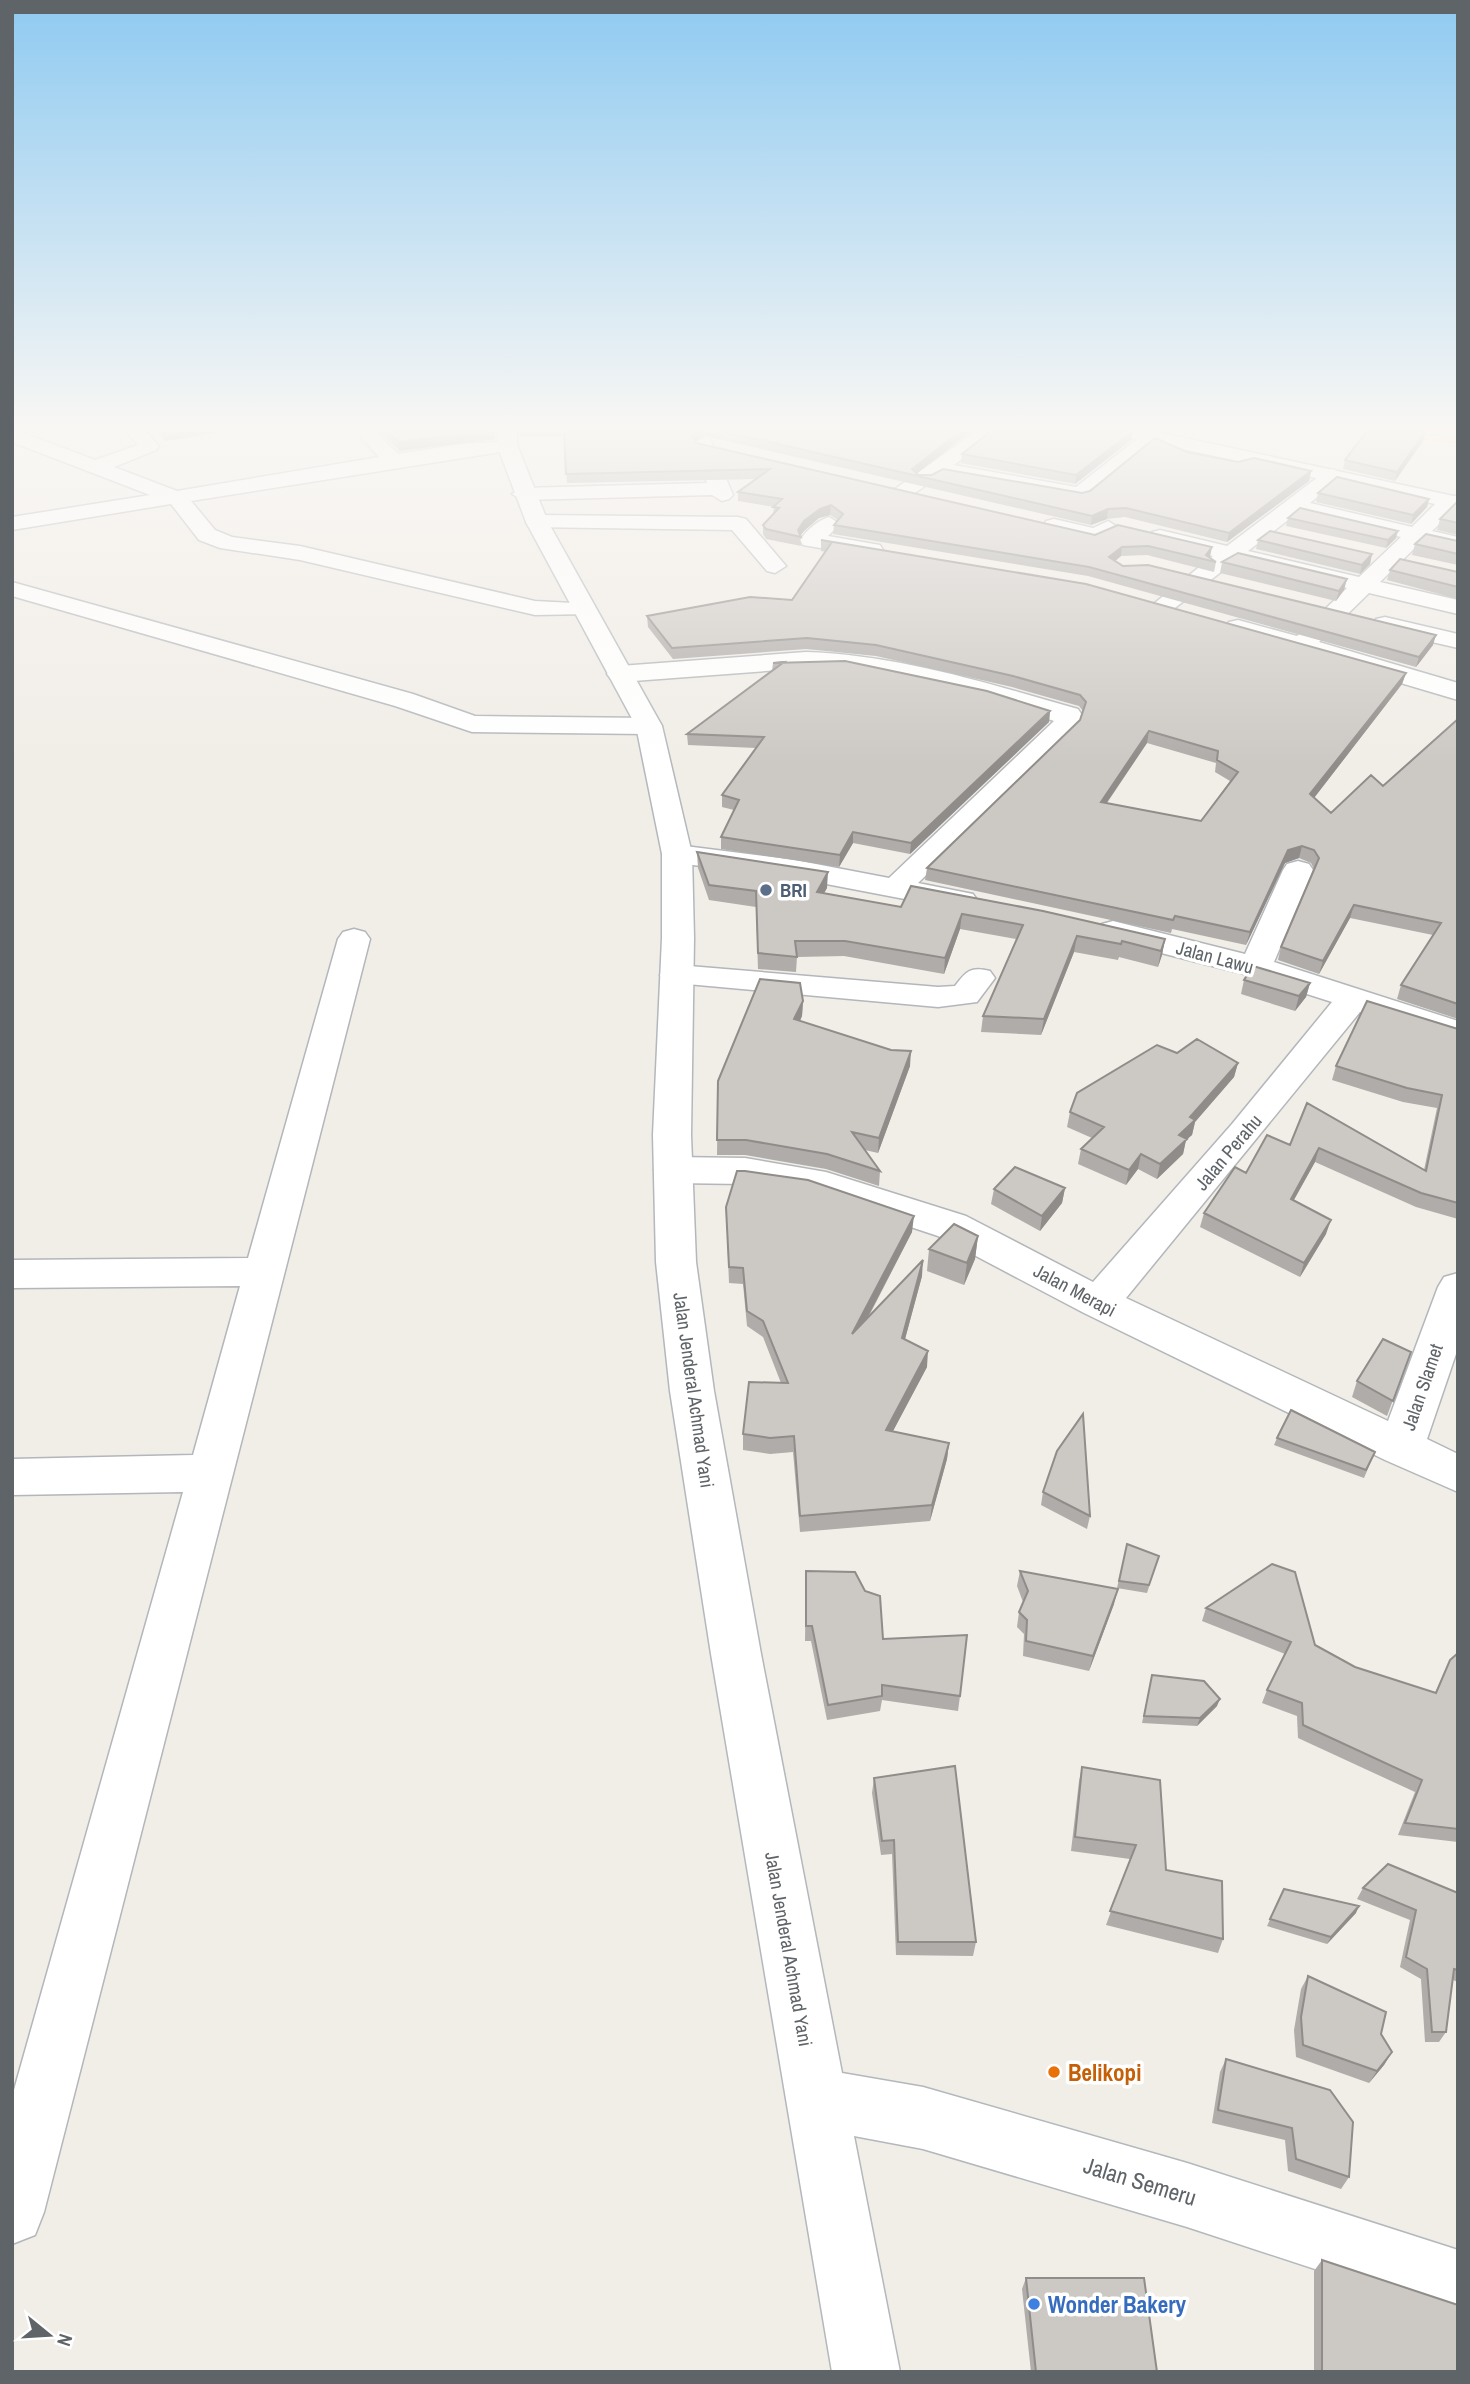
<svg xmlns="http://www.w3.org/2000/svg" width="1470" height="2384" font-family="'Archivo Narrow',sans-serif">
<rect width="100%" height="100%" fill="#f1ede7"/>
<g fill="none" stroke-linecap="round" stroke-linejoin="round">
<defs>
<path id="minor" d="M 12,432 L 21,432 L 95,460 L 138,445 L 127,432 L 146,432 L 159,446 L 156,450 L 114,467 L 177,491 L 379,457 L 357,432 L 376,432 L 398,454 L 461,444 L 514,441 L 517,445 L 507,451 L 191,501 L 215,530 L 232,537 L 300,546 L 535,601 L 592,604 L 596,609 L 592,614 L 535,615 L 300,560 L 220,548 L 199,540 L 171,504 L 12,530 L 12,517 L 150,495 L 12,442 Z
M 687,432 L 707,432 L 733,495 L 729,499 L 722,501 L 712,495 L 523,500 L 512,494 L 523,488 L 707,483 Z
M 975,432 L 997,432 L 954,465 L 1076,487 L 1146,432 L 1159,432 L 1163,436 L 1087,498 L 1080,500 L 941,475 L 909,497 L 895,497 L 891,493 L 895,489 Z
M 1333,469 L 1343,475 L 1310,503 L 1412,527 L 1443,496 L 1458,496 L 1458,506 L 1432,531 L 1458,537 L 1458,551 L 1421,542 L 1380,582 L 1458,600 L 1458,614 L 1369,593 L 1319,642 L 1458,683 L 1458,700 L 1229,632 L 1226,627 L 1229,622 L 1238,620 L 1297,636 L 1347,588 L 1235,561 L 1171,611 L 1155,611 L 1151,606 L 1213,556 L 1152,542 L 1149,537 L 1152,532 L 1160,530 L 1227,546 L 1326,471 ZM 1297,513 L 1401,537 L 1359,577 L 1248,551 Z
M 537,515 L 738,517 L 746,519 L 786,566 L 775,573 L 767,571 L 732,530 L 529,527 L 526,522 Z
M 829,517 L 840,524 L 828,536 L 880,545 L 883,550 L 872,557 L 803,545 L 800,540 C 807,530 818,520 829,517 Z
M 1054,519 L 1093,528 L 1108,521 L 1119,528 L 1105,541 L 1097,543 L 1046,531 L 1043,526 L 1046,521 Z
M 12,582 L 413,694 L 475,716 L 649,718 L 658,720 L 662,726 L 658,732 L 649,734 L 472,732 L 395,706 L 12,596 Z
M 1385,617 L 1458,634 L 1458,648 L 1376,629 L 1373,624 L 1376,619 Z
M 806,652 C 899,655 990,684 1078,709 L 1082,715 L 1076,730 L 918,883 L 973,894 L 978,901 L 973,908 L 962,910 L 795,878 L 677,863 L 666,860 L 662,854 L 666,848 L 677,845 L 795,860 L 889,878 L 1054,721 L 987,699 L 845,669 L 806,668 L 620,682 L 611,679 L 607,674 L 611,669 L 620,666 Z
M 1298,861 L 1309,864 L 1313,870 L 1274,962 L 1458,1021 L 1458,1042 L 1360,1012 L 1126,1298 L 1388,1421 L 1438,1287 L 1444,1277 L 1458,1273 L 1458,1348 L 1427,1439 L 1458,1454 L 1458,1492 L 1385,1460 L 1084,1313 L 938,1236 L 808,1193 L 745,1184 L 673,1183 L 660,1179 L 654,1170 L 660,1161 L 673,1157 L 745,1158 L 826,1172 L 966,1216 L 1093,1282 L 1232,1124 L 1332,1002 L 1244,974 L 1102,938 L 1097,931 L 1102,924 L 1113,921 L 1245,954 L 1283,870 L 1287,864 Z
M 354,929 L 365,932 L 370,939 L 44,2212 L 35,2235 L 12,2244 L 12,2097 L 183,1492 L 12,1495 L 12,1459 L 193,1455 L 240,1286 L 12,1288 L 12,1260 L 248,1258 L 338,939 L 343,932 Z
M 677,965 L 938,987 L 955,986 C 966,971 971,966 990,971 L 995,978 L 977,1002 L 938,1007 L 665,982 L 660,975 L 665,968 Z"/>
<path id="tertiary" d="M 1122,432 L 1157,432 L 1458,497 L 1458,509 L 1132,438 Z"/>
<path id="secondary" d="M 498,432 L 517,432 L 517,445 L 548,522 L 662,726 L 692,854 L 694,938 L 691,1135 L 696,1262 L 714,1391 L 761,1654 L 842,2073 L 923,2087 L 1187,2163 L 1458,2250 L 1458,2316 L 1187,2227 L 923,2149 L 854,2136 L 900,2372 L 832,2372 L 711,1654 L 670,1391 L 656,1262 L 653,1135 L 662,938 L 662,854 L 636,726 L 526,522 L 497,445 Z"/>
<path id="primary" d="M 1411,432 L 1458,432 L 1458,442 L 1421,438 Z"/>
</defs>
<use href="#minor" stroke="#b3b6ba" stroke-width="3"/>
<use href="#tertiary" stroke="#b3b6ba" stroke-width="3"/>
<use href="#secondary" stroke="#b3b8bc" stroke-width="3"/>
<use href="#primary" stroke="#f4ac5d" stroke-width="3"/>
<use href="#minor" fill="#fff" fill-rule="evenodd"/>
<use href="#tertiary" fill="#fff" fill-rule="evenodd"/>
<use href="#secondary" fill="#fff" fill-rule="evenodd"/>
<use href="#primary" fill="#ffe2ae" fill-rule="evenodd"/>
</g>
<path fill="#afaca9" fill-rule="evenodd" d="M 156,431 L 228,431 L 165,441 Z
M 379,431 L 496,431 L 494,434 L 495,439 L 399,451 Z
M 518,431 L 971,431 L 916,474 L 918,475 L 1082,493 L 1187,452 L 1238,462 L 1311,471 L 1309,481 L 1227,542 L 1125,517 L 1107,519 L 1091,525 L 705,436 L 696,442 L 1095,535 L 1210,557 L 1216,562 L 1214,572 L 1147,555 L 1121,556 L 1115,561 L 1123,566 L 1433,645 L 1416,667 L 1088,576 L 833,534 L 834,525 L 838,520 L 830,515 L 819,518 L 804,531 L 800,536 L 801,546 L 766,539 L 763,534 L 763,525 L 773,514 L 774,507 L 738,501 L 738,492 L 757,479 L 567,483 L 564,436 L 520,436 Z
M 1132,432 L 1131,440 L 1075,484 L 961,463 L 962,454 Z
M 1425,432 L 1423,441 L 1395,481 L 1343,469 L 1345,460 Z
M 1318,493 L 1429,499 L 1427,507 L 1411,524 L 1316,502 Z
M 1458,504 L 1458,535 L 1437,530 L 1440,519 Z
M 1288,518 L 1396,538 L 1386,548 L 1286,526 Z
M 821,540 L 1406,673 L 1402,684 L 1314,798 L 1331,813 L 1383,786 L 1458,719 L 1458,1019 L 1397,999 L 1401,985 L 1433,935 L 1350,918 L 1319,974 L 1278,960 L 1281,947 L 1314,869 L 1311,863 L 1299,858 L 1285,863 L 1246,945 L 1172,929 L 1171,933 L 925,880 L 927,868 L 1080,720 L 1083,711 L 1079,706 L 1012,687 L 876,656 L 806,649 L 673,659 L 648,627 L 647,616 L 792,600 L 826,552 L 821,551 ZM 1147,743 L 1216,763 L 1215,772 L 1230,781 L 1201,821 L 1107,803 Z
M 1258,540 L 1372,554 L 1370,564 L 1360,574 L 1256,549 Z
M 1458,541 L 1458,565 L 1412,555 L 1415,544 Z
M 1222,562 L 1344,590 L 1336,601 L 1220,573 Z
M 1390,570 L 1458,572 L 1458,599 L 1387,580 Z
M 845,661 L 1050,711 L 1049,722 L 910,854 L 853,843 L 839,867 L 721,849 L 721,837 L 734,810 L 722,807 L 722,795 L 756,748 L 688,745 L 687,734 L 772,671 L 773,663 Z
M 697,852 L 827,888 L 824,893 L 901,907 L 911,886 L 1165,939 L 1162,955 L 1158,967 L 1119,957 L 1118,960 L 1074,952 L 1041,1035 L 981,1032 L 983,1016 L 1016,939 L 960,929 L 944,974 L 844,956 L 797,957 L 796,972 L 758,969 L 756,907 L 709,900 L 698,868 Z
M 1244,980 L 1310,983 L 1306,997 L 1295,1011 L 1241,994 Z
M 803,1001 L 802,1016 L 800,1021 L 910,1066 L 878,1153 L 865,1150 L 880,1171 L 879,1186 L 826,1169 L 745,1155 L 717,1155 L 718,1081 Z
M 1458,1029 L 1458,1219 L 1416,1207 L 1315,1162 L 1294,1200 L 1326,1234 L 1300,1277 L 1200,1227 L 1204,1213 L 1246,1173 L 1290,1145 L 1307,1103 L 1424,1170 L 1437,1108 L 1403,1102 L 1332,1080 L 1336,1066 Z
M 1177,1053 L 1238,1063 L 1234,1077 L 1195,1122 L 1192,1135 L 1186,1140 L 1183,1154 L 1157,1179 L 1138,1169 L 1126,1185 L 1078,1164 L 1081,1149 L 1092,1138 L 1067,1127 L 1070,1112 Z
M 1065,1188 L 1062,1203 L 1040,1231 L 991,1204 L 994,1189 Z
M 726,1207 L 912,1232 L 868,1318 L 922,1276 L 905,1339 L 927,1367 L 893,1431 L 949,1443 L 947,1459 L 930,1521 L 800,1532 L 793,1452 L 770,1454 L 743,1450 L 743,1434 L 781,1383 L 763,1337 L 747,1326 L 743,1284 L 729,1283 Z
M 978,1236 L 975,1259 L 964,1285 L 927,1271 L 929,1249 Z
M 1411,1352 L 1387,1416 L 1352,1397 L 1357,1381 Z
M 1277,1438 L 1375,1452 L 1364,1478 L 1274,1445 Z
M 1043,1492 L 1090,1516 L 1087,1529 L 1041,1505 Z
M 1127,1544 L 1159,1556 L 1147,1593 L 1117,1588 Z
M 806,1571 L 883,1639 L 960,1696 L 958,1711 L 882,1700 L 880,1711 L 827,1720 L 811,1641 L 805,1641 Z
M 1020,1571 L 1114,1604 L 1089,1671 L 1023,1656 L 1024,1634 L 1017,1627 L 1019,1612 L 1023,1602 L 1017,1586 Z
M 1206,1608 L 1315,1645 L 1355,1667 L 1435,1693 L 1450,1660 L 1458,1653 L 1458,1842 L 1398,1835 L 1415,1792 L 1298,1738 L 1297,1716 L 1262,1703 L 1267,1690 L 1285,1654 L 1202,1621 Z
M 1152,1675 L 1217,1706 L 1197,1726 L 1142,1723 Z
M 1082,1767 L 1223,1939 L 1218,1953 L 1106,1925 L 1130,1859 L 1071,1851 L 1079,1781 Z
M 874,1778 L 976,1942 L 973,1956 L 896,1955 L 892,1854 L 881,1855 L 872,1793 Z
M 1363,1888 L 1458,1893 L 1458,1982 L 1453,1980 L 1446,2032 L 1439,2042 L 1425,2042 L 1421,1979 L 1400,1967 L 1410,1920 L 1357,1899 Z
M 1284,1889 L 1356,1913 L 1327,1944 L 1267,1926 Z
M 1308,1976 L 1381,2034 L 1392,2052 L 1384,2065 L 1369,2083 L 1296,2057 L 1294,2030 L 1301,1989 Z
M 1226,2059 L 1349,2177 L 1341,2189 L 1288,2171 L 1285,2140 L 1212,2123 L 1220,2072 Z
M 1322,2260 L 1458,2372 L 1314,2372 L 1314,2271 Z
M 1026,2278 L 1157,2372 L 1031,2372 L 1022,2289 Z"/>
<path fill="#8f8c89" d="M 165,431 L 228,431 L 165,441 L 163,432 Z
M 487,431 L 496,431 L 494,434 L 495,439 L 399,451 L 398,442 Z
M 698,431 L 705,431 L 705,436 L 691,444 L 691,436 Z
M 961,431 L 971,431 L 915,475 L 912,469 Z
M 1132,432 L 1131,440 L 1075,484 L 1076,475 Z
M 1425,432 L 1423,441 L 1395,481 L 1397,472 Z
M 1311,471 L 1309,481 L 1227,542 L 1229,533 Z
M 1429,499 L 1427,507 L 1411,524 L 1413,515 Z
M 831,505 L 830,515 L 819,518 L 804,531 L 800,536 L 798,530 L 804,521 L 820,509 Z
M 1108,509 L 1107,519 L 1091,525 L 1092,516 Z
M 1398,531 L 1396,538 L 1386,548 L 1388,540 Z
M 1122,547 L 1121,556 L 1108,567 L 1109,557 Z
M 1212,547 L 1210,557 L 1208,560 L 1206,555 Z
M 1372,554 L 1370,564 L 1360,574 L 1362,565 Z
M 1347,579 L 1344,590 L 1336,601 L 1339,591 Z
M 1436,635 L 1433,645 L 1416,667 L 1419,657 Z
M 1406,673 L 1402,684 L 1307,807 L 1310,794 Z
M 1050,711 L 1049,722 L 910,854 L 911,843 Z
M 1149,731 L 1147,743 L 1099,814 L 1101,802 Z
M 853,832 L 853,843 L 839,867 L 840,855 Z
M 1302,846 L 1299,858 L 1285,863 L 1246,945 L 1250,932 L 1288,850 Z
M 828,872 L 827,888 L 816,907 L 817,892 Z
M 1354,905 L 1350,918 L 1319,974 L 1323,961 Z
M 962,914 L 960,929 L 944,974 L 945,958 Z
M 1077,936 L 1074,952 L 1041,1035 L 1044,1019 Z
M 1165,939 L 1162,955 L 1158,967 L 1161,951 Z
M 1310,983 L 1306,997 L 1295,1011 L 1299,996 Z
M 803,1001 L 802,1016 L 794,1033 L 794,1019 Z
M 911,1051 L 910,1066 L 878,1153 L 879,1138 Z
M 1238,1063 L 1234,1077 L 1195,1122 L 1192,1135 L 1186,1140 L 1183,1154 L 1157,1179 L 1160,1164 L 1190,1117 Z
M 1319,1148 L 1315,1162 L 1287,1212 L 1291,1199 Z
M 1141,1154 L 1138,1169 L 1126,1185 L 1129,1170 Z
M 1065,1188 L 1062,1203 L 1040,1231 L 1042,1216 Z
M 914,1216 L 912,1232 L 851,1349 L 852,1334 Z
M 1331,1220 L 1326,1234 L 1300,1277 L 1304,1263 Z
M 978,1236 L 975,1259 L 964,1285 L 967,1263 Z
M 923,1260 L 922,1276 L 901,1354 L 902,1338 Z
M 928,1351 L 927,1367 L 885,1446 L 886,1430 Z
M 949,1443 L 947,1459 L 930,1521 L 932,1505 Z
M 1118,1589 L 1114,1604 L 1089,1671 L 1093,1656 Z
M 1220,1699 L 1217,1706 L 1197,1726 L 1200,1718 Z
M 1359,1906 L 1356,1913 L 1327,1944 L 1331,1937 Z
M 1392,2052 L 1384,2065 L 1369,2083 L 1377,2071 Z"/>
<path fill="#ccc8c4" stroke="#8f8c89" stroke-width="2" fill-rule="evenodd" d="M 387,431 L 487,431 L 398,442 Z
M 564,431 L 698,431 L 691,436 L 696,443 L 1095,535 L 1118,525 L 1212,547 L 1206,555 L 1216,562 L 1148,546 L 1122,547 L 1109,557 L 1123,566 L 1148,565 L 1436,635 L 1419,657 L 1089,567 L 834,525 L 843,514 L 831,505 L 820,509 L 804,521 L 798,530 L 801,537 L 766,529 L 763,525 L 779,508 L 773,507 L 782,499 L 738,492 L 770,469 L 566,474 Z
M 721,431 L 961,431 L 912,469 L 918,475 L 932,475 L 943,469 L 1082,493 L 1090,491 L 1155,438 L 1187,452 L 1238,462 L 1254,458 L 1311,471 L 1229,533 L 1126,508 L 1108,509 L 1092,516 Z
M 991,431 L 1132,431 L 1132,432 L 1076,475 L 962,454 Z
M 1367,431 L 1424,431 L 1425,432 L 1397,472 L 1345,460 Z
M 1337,477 L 1429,499 L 1413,515 L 1318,493 Z
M 1456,503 L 1458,504 L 1458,523 L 1440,519 Z
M 1300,508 L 1398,531 L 1388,540 L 1288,518 Z
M 1270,531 L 1372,554 L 1362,565 L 1258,540 Z
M 1426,534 L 1458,541 L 1458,554 L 1415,544 Z
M 821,540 L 1086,584 L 1406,673 L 1310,794 L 1331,813 L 1371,775 L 1383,786 L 1458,719 L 1458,1004 L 1401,985 L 1441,923 L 1354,905 L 1323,961 L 1281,947 L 1319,858 L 1314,850 L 1302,846 L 1288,850 L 1250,932 L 1175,916 L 1173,920 L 927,868 L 1080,720 L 1086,702 L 1080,695 L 1013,676 L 876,645 L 807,638 L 672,648 L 647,616 L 750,597 L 792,600 L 832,542 ZM 1149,731 L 1218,751 L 1217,760 L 1238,772 L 1201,821 L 1101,802 Z
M 1238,553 L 1347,579 L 1339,591 L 1222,562 Z
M 1400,559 L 1458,572 L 1458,587 L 1390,570 Z
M 845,661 L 987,691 L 1050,711 L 911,843 L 853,832 L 840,855 L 721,837 L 739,800 L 722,795 L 764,737 L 687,734 L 784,662 L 773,663 Z
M 697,852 L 828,872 L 817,892 L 901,907 L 911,886 L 1043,911 L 1165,939 L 1161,951 L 1122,941 L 1121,944 L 1077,936 L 1044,1019 L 983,1016 L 1023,925 L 962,914 L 945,958 L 845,941 L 795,941 L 797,957 L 758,953 L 756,891 L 709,885 Z
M 1253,966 L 1310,983 L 1299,996 L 1244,980 Z
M 760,979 L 800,983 L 803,1001 L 794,1019 L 891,1050 L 911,1051 L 879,1138 L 852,1132 L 880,1171 L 827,1154 L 746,1140 L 717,1140 L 718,1081 Z
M 1367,1001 L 1458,1029 L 1458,1203 L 1421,1193 L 1319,1148 L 1291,1199 L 1331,1220 L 1304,1263 L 1204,1213 L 1235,1167 L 1246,1173 L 1267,1135 L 1290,1145 L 1307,1103 L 1426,1171 L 1442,1095 L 1407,1088 L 1336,1066 Z
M 1197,1039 L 1238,1063 L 1190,1117 L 1195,1120 L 1179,1135 L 1187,1139 L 1160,1164 L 1141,1154 L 1129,1170 L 1081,1149 L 1104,1127 L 1070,1112 L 1077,1093 L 1157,1045 L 1177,1053 Z
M 1015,1167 L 1065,1188 L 1042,1216 L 994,1189 Z
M 737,1171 L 745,1171 L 808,1180 L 914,1216 L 852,1334 L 923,1260 L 902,1338 L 928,1351 L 886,1430 L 949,1443 L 932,1505 L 800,1516 L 794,1436 L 770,1438 L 743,1434 L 749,1382 L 788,1383 L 763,1321 L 747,1311 L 743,1268 L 729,1267 L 726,1207 Z
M 954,1224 L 978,1236 L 967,1263 L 929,1249 Z
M 1383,1339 L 1411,1352 L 1393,1401 L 1357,1381 Z
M 1291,1410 L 1375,1452 L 1366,1470 L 1277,1438 Z
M 1083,1414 L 1090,1516 L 1043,1492 L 1057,1451 Z
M 1127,1544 L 1159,1556 L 1149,1585 L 1119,1581 Z
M 1272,1564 L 1295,1572 L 1315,1645 L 1355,1667 L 1436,1693 L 1450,1660 L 1458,1653 L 1458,1829 L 1405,1823 L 1422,1780 L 1303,1725 L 1302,1703 L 1267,1690 L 1291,1642 L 1206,1608 Z
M 806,1571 L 855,1572 L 865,1591 L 880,1596 L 883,1639 L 967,1635 L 960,1696 L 882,1685 L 882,1696 L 828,1705 L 812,1626 L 806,1626 Z
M 1020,1571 L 1118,1589 L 1093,1656 L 1026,1641 L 1027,1620 L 1019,1612 L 1028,1591 Z
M 1152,1675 L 1204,1681 L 1220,1699 L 1200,1718 L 1144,1716 Z
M 955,1766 L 976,1942 L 898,1942 L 894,1840 L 882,1841 L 874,1778 Z
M 1082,1767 L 1160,1780 L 1166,1870 L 1222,1881 L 1223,1939 L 1110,1911 L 1136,1845 L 1075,1837 Z
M 1388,1864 L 1458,1893 L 1458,1970 L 1454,1969 L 1446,2032 L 1432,2032 L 1427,1969 L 1406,1957 L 1416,1910 L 1363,1888 Z
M 1284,1889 L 1359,1906 L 1331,1937 L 1270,1919 Z
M 1308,1976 L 1386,2012 L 1381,2034 L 1392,2052 L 1377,2071 L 1303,2045 L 1301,2017 Z
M 1226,2059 L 1330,2090 L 1353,2122 L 1349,2177 L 1296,2159 L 1292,2128 L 1218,2110 Z
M 1322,2260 L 1458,2305 L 1458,2372 L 1322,2372 Z
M 1026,2278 L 1144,2278 L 1157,2372 L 1036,2372 Z"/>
<linearGradient id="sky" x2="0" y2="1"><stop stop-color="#8fcaf1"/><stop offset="0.56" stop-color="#f9f7f4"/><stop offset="1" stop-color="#f9f7f4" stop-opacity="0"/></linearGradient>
<rect width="1470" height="765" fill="url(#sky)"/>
<circle fill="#5c6f8a" stroke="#fff" stroke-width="2.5" cx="766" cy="890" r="7"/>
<circle fill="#e8710a" stroke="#fff" stroke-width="2.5" cx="1054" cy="2072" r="7"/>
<circle fill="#3f7fe0" stroke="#fff" stroke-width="2.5" cx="1034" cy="2304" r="7"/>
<g text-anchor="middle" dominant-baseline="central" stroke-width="7" stroke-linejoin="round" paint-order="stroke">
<g font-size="19" font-weight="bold" fill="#4e5e75" stroke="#fff" text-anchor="start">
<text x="780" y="890">BRI</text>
</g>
<g font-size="19" fill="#5f6468" stroke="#fff">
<text transform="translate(1215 957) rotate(15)">Jalan Lawu</text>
<text transform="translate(1228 1152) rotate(-50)">Jalan Perahu</text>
<text transform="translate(1075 1290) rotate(28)">Jalan Merapi</text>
<text transform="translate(1422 1387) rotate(-71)">Jalan Slamet</text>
<text transform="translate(694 1390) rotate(82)">Jalan Jenderal Achmad Yani</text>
<text transform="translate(789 1949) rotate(80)">Jalan Jenderal Achmad Yani</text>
</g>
<g font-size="23" font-weight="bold" fill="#c56008" stroke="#fff" text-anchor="start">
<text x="1068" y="2072">Belikopi</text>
</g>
<g font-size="23" fill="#5f6468" stroke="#fff">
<text transform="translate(1140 2181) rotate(17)">Jalan Semeru</text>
</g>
<g font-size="23" font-weight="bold" fill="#366cbe" stroke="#fff" text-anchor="start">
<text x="1048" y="2304">Wonder Bakery</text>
</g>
</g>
<rect width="1470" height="2384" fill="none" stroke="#5f6468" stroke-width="28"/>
<g transform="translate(49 2335) rotate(108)" stroke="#ffffff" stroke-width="5" paint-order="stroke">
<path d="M0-5L12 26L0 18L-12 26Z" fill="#5f6468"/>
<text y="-10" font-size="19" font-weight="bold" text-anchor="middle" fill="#5f6468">N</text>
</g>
</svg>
